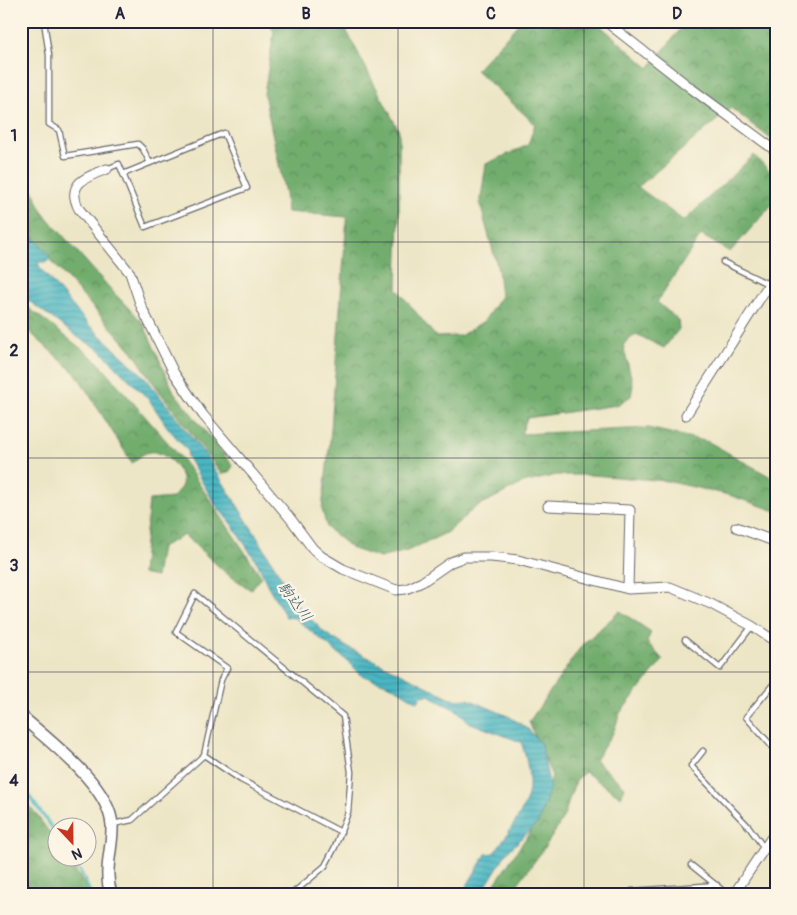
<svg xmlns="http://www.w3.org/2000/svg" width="797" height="915" font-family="Pangolin,'Klee One',sans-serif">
<defs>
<pattern id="forest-crowns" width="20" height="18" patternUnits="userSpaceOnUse" patternTransform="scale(1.25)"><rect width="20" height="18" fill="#72ad6e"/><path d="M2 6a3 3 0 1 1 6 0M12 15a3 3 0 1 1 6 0" fill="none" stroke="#5d8c5c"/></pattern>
<pattern id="water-rules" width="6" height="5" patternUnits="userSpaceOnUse" patternTransform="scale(1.25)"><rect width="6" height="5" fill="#49b7c3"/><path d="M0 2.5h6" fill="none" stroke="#3c94a0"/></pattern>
</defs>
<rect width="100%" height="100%" fill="#fcf5e5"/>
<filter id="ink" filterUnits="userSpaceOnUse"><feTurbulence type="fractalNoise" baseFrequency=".02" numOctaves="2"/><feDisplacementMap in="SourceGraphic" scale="10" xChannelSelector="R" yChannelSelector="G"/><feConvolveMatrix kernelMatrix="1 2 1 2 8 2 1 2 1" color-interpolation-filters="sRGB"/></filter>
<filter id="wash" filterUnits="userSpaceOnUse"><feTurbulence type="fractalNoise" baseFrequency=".0096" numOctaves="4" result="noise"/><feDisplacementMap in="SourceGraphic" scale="20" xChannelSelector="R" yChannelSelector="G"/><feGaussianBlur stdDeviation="1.12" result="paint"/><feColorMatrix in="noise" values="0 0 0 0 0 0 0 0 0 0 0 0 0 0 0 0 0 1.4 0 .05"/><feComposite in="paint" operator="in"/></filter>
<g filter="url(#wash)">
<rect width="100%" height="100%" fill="#ede6c6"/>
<path fill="url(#forest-crowns)" stroke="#4a6854" d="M 269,21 L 347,21 L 344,26 L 399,131 L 399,216 L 397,289 L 436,337 L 460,336 L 484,321 L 501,296 L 498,269 L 480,204 L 486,164 L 528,145 L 535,124 L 476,70 L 521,21 L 595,21 L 649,68 L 687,21 L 776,21 L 776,143 L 731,108 L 638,187 L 684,221 L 754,155 L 776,177 L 776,200 L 730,252 L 701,235 L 657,302 L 678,320 L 679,329 L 664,348 L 636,334 L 623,345 L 633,385 L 631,396 L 617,405 L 527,418 L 521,434 L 648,428 L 709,442 L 776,480 L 776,511 L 729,495 L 667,481 L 592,475 L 556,475 L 523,483 L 476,507 L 446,533 L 407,551 L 380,558 L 353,549 L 327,528 L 322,509 L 330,441 L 347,217 L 287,212 L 285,193 L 264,94 L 274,32 Z
M 21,163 L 43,213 L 114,293 L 143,323 L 174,392 L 233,466 L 229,472 L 222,474 L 154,384 L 133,352 L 45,254 L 21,217 Z
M 21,302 L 96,360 L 183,460 L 261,576 L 251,590 L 226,573 L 184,535 L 161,547 L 156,577 L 142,574 L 149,500 L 173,498 C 176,494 180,489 182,485 C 186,471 163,449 149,452 C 143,453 137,459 132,463 L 77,375 L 21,324 Z
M 620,611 L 651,632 L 647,642 L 663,660 L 620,713 L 613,733 L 595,760 L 625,787 L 621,797 L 585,772 C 570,781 570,805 562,820 C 547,846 528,870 510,894 L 488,894 L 534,826 L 552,776 L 529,722 L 582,645 Z
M 21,793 L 57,843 L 58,858 L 67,858 L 91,894 L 21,894 Z"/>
<path fill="url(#water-rules)" stroke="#366c7f" d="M 21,224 L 50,256 L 47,262 L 38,262 L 40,268 L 88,324 L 146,378 L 207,457 L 259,540 L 299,607 L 325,633 L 347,647 L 455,700 L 468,699 L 510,717 L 528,729 L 541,744 L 550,788 L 538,823 L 507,852 L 481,894 L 462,894 L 486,854 L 494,853 C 505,837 528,808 529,788 C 530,773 526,756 521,742 L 468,722 L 458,711 L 438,701 L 429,695 L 421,696 L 418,702 L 392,686 L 361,675 L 351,664 L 295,618 L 286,617 L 268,586 L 258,564 L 233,526 L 215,504 L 187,456 L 188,451 L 168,428 L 150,401 L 99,349 L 79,338 L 21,295 Z"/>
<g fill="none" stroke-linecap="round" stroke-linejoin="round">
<path stroke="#49b7c3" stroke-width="3" d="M 21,780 L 29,796 L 58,836
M 71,858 L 82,874 L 91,894"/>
</g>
</g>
<g filter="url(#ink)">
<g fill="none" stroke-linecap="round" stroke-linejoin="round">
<defs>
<path id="service" d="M 44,21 L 49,55 L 49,124 L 59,130 L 65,156 L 138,144 L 143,149 L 150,163
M 107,169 L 119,164 L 145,227 L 247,188 L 224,133 L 123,174
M 723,262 L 776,288
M 685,640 L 720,668 L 752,626
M 776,681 L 746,717 L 776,751
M 703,751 L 691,766 L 749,827 L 764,848
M 113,824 L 132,820 L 204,755
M 691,865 L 727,894
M 632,891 L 717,885
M 292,894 L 325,866 L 335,847 L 348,812 L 351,772 L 343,716 L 195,594 L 176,632 L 227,668 L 221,680 L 204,755 L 241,780 L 341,832"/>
<path id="minor" d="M 605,21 L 692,89 L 776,151
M 107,169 C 88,176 65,183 79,209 L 130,273 L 141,306 L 174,373 L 203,415 L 290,518 L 313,549 L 321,556 L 343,569 L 396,590 L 406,589 L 422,582 L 451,562 L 464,557 L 491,557 L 518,560 L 628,589 L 670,587 L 711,604 L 752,626 L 776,642
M 686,415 L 776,273
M 548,506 L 630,510 L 628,589
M 736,527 L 776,542
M 734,894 L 776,831"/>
<path id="tertiary" d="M 21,716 C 50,742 109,785 112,825 C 113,849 103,870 111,894"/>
</defs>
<use href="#service" stroke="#69676c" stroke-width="7"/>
<use href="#minor" stroke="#69676c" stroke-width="11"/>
<use href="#tertiary" stroke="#69676c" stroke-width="14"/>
<use href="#service" stroke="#fff" stroke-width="4.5"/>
<use href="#minor" stroke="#fff" stroke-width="9"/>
<use href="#tertiary" stroke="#fff" stroke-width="11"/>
</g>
</g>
<path fill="none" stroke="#22223b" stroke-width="1" stroke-opacity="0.55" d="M 213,21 L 213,894M 398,21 L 398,894M 584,21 L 584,894M 21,242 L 776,242M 21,458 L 776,458M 21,672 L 776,672"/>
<g text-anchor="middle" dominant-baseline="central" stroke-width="4.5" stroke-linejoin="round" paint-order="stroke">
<g font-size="15" font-style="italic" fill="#30566b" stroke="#fcf5e5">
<text transform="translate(295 602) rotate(53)">駒込川</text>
</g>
</g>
<rect width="797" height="915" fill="none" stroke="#fcf5e5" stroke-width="55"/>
<g transform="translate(72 842) rotate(158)"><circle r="24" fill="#fcf5e5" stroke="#a5a1a1"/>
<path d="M0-4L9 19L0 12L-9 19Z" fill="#c8321e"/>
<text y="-8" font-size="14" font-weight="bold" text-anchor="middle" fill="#22223b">N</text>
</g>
<rect x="28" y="28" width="742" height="860" fill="none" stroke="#22223b" stroke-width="2"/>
<g font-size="16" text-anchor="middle" font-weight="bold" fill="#22223b">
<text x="120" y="19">A</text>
<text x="306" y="19">B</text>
<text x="491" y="19">C</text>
<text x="677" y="19">D</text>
<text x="14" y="141">1</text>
<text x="14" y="356">2</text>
<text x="14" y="571">3</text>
<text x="14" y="786">4</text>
</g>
</svg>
